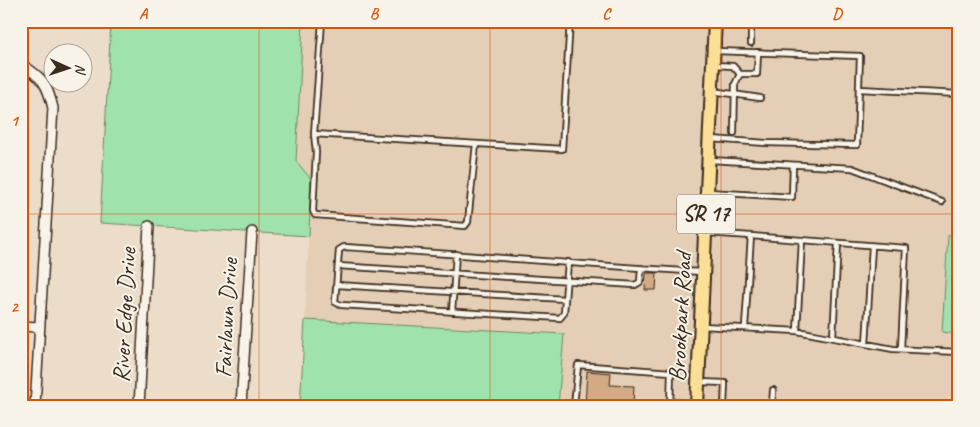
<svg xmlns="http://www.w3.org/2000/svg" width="980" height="427" font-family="Caveat,sans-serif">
<rect width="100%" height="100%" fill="#ecddca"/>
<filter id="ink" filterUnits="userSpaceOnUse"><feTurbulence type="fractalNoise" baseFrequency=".02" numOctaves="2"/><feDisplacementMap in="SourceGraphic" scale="10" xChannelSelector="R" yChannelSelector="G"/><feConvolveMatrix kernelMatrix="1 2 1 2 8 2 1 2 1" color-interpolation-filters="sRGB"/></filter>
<g filter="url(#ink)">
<path fill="#e4ceb5" d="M 303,21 L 959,21 L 959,235 L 948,235 L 942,332 L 959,334 L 959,406 L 558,406 L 564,334 L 305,320 L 311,179 L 296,161 Z"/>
<path fill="#a0e2ac" stroke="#6e8665" d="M 111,21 L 303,21 L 296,161 L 311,179 L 309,236 L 100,223 Z
M 948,235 L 959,235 L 959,334 L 942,332 Z
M 305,320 L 564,334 L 558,406 L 300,406 Z"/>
<path fill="#d2aa84" stroke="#3b2a1e" d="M 646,273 L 657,273 L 656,290 L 645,290 Z
M 587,371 L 611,373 L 610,385 L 634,386 L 633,406 L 585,406 Z"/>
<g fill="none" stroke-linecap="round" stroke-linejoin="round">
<defs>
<path id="lane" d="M 322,21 L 314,134 L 562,149 L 570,21
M 716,23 L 751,26 L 751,43
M 715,65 L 733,66 L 740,74
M 859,89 L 959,94
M 712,91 L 760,98
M 734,133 L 735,84 L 740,74 L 757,74 L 758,52
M 314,134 L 316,152 L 313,211 L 315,215 L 465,226 L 468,222 L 476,144
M 711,139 L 766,143 L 857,145 L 860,56 L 716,51
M 710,160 L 852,168 L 942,202
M 708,192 L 792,197 L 793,165
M 707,233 L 751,236
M 568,262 L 564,313 L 560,318 L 341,305 L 335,302 L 339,250 L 344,247 C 463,254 582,265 702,272
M 338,266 L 635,285 L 640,282 L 641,268
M 337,285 L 565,299
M 452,312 L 456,254
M 702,326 L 797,331 L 893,349 L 959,352
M 745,327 L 751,236 L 906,248 L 901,349
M 797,331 L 802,240
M 833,337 L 838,243
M 866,344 L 872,246
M 700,382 L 725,383 L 724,406
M 670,402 L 696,404
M 574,406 L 578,365 L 671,372 L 670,406
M 772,406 L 773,390"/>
<path id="street" d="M 21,64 C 43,78 47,83 53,108 L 35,406
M 21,326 L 39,327
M 139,406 L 149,226
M 241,406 L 252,232"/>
<path id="primary" d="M 697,406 L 715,21"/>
</defs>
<use href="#lane" stroke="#3b2a1e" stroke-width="8"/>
<use href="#street" stroke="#3b2a1e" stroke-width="12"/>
<use href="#primary" stroke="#3b2a1e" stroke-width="16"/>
<use href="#lane" stroke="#f7f3e8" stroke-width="4.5"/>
<use href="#street" stroke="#f7f3e8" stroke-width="9"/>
<use href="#primary" stroke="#fbdf96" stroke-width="12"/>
</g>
</g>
<path fill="none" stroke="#d7540e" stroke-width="1" stroke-opacity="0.55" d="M 259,21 L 259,406M 490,21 L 490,406M 721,21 L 721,406M 21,214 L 959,214"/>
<g text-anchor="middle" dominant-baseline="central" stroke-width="4" stroke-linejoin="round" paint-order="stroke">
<rect fill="#f7f3e8" stroke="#73665b" stroke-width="1" x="677" y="194.5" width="58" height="39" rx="4"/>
<g font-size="22" font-weight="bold" fill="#3b2a1e">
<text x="706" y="214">SR 17</text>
</g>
<g font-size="24" fill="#3b2a1e" stroke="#f7f3e8">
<text transform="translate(124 315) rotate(-87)">River Edge Drive</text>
<text transform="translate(680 317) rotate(-87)">Brookpark Road</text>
<text transform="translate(226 318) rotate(-87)">Fairlawn Drive</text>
</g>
</g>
<rect width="980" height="427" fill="none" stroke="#f7f3e8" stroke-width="55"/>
<g transform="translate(68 68) rotate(93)"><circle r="24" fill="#f7f3e8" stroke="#aca397"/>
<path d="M0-4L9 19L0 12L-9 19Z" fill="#3b2a1e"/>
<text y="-8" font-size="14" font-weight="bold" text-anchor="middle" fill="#3b2a1e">N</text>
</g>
<rect x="28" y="28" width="924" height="372" fill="none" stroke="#d7540e" stroke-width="2"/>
<g font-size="16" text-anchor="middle" font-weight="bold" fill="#d7540e">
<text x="143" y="19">A</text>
<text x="374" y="19">B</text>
<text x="606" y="19">C</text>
<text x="837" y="19">D</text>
<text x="14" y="126">1</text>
<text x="14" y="312">2</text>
</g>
</svg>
